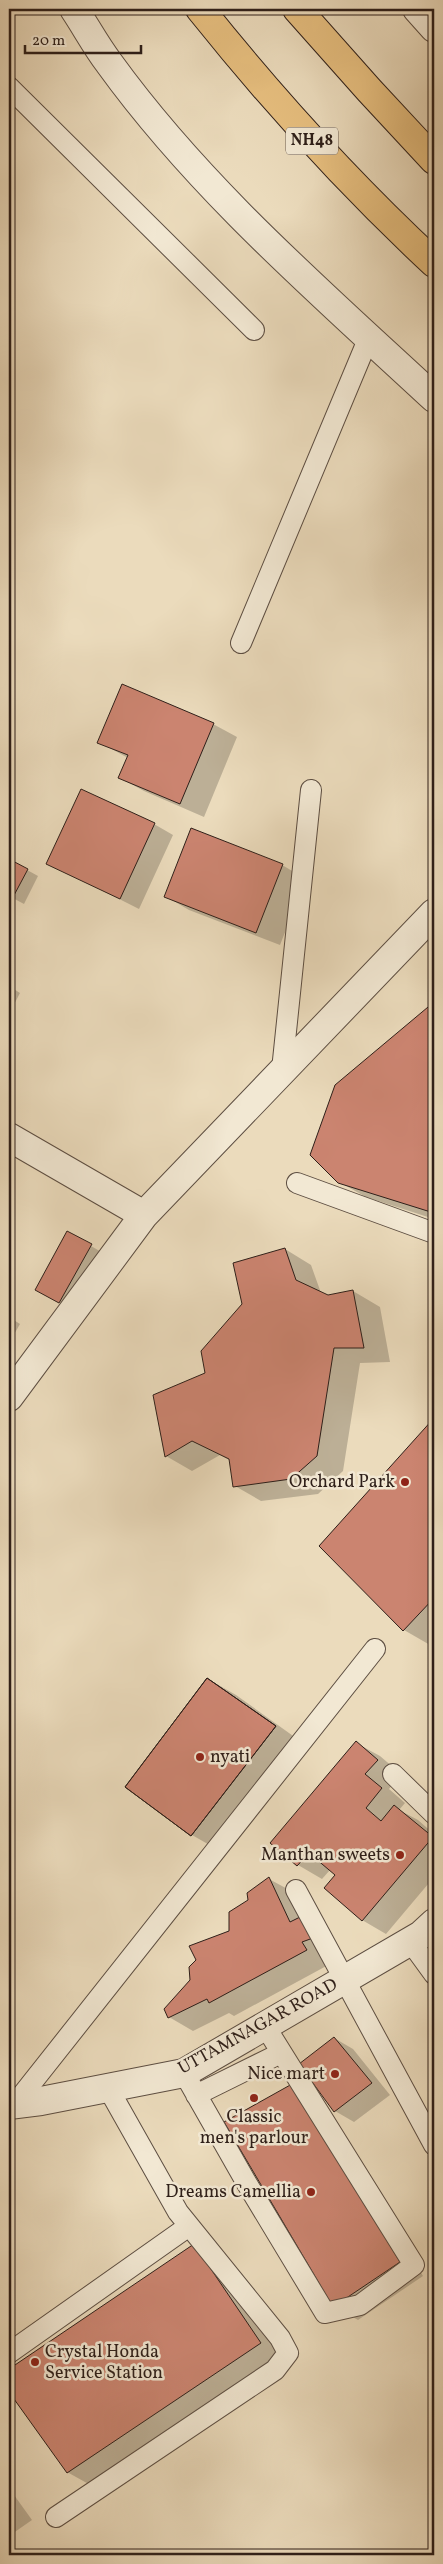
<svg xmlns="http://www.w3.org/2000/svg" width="443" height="2564" font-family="Vollkorn,serif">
<rect width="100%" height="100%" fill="#ebdbbc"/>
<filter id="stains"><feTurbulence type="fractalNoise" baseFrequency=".004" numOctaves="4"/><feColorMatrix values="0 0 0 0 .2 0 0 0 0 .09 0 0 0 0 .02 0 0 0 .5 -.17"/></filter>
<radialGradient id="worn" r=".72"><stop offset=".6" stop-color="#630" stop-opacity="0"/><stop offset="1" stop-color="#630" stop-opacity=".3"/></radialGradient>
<path fill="#0003" d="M 213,724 L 237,737 L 204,817 L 144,791 L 120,778 L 128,758 L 99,742 Z
M 154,824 L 173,835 L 139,909 L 48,863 Z
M 9,860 L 38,876 L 24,904 L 9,896 Z
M 282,865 L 306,879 L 280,945 L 189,910 L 165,896 Z
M 9,986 L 20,993 L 9,1014 Z
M 434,1003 L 434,1219 L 366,1197 L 339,1182 L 336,1086 Z
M 91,1246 L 110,1257 L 79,1313 L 37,1289 Z
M 285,1249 L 311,1265 L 321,1293 L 327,1296 L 353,1291 L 380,1307 L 390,1362 L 360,1363 L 343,1471 L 318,1494 L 261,1501 L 235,1486 L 231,1461 L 220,1455 L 192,1471 L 166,1456 L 243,1305 Z
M 9,1317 L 20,1324 L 9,1343 Z
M 434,1420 L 434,1640 L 430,1645 L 404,1630 L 321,1546 Z
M 208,1679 L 236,1695 L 303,1743 L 220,1851 L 192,1835 Z
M 356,1743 L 380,1756 L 401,1774 L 389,1789 L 405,1803 L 399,1810 L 418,1820 L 434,1834 L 434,1877 L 386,1934 L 362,1920 L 337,1875 L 330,1870 L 322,1879 L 298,1865 L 272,1843 Z
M 269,1879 L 293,1892 L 330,1964 L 234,2016 L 229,2013 L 193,2031 L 169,2017 L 230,1932 L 249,1901 Z
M 334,2038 L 353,2049 L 390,2095 L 354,2122 L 335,2111 L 300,2065 Z
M 316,2100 L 423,2276 L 358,2320 L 334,2306 Z
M 194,2245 L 287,2358 L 94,2487 L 67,2472 L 9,2390 L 9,2370 Z
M 9,2488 L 32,2520 L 9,2536 Z"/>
<path fill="#cb8470" stroke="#2e1f19" d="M 122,684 L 214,723 L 180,804 L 118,778 L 128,755 L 97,743 Z
M 81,789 L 155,823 L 120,899 L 46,864 Z
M 191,828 L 283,864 L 256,933 L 164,897 Z
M 9,859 L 28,869 L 12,899 L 9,897 Z
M 434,1002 L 434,1213 L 338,1183 L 310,1155 L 335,1085 Z
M 67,1231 L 92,1244 L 59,1303 L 35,1290 Z
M 285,1248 L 296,1280 L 328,1295 L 353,1290 L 364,1348 L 334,1348 L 317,1456 L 291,1479 L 233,1487 L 229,1459 L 192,1441 L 165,1457 L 153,1395 L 205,1373 L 201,1351 L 242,1304 L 233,1263 Z
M 434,1418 L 434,1598 L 403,1631 L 319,1546 Z
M 207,1678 L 276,1726 L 191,1836 L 125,1787 Z
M 207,1678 L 276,1726 L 191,1836 L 125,1787 Z
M 356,1741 L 378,1760 L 365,1774 L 382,1788 L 366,1808 L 381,1821 L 394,1805 L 433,1837 L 362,1921 L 324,1888 L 335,1875 L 309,1853 L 297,1866 L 270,1843 Z
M 269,1877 L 290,1922 L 302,1916 L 313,1938 L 302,1942 L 307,1950 L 209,2003 L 207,1999 L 168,2018 L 164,2009 L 190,1980 L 189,1967 L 196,1960 L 189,1946 L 229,1931 L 229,1912 L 248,1900 L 247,1893 Z
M 334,2037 L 372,2083 L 334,2112 L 299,2064 Z
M 292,2084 L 400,2262 L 333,2307 L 224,2122 Z
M 194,2244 L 261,2343 L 67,2473 L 9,2392 L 9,2369 Z
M 9,2502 L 13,2509 L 9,2512 Z"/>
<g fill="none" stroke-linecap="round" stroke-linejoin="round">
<defs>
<path id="service" d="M 9,87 L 254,330
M 241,643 L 369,337
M 282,1070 L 311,790
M 297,1183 L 434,1233
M 393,1774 L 434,1814
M 296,1890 L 434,2145
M 410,1941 L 434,1974
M 184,2073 L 246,2182 L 325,2313 L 360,2305 L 414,2265 L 265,2026
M 196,2095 L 281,2053
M 15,2104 L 375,1649
M 9,2353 L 189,2226
M 56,2517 L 275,2370 L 288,2353 L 280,2338 L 178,2212 L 108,2088"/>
<path id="minor" d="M 9,1137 L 144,1215
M 9,1397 L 144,1215 L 434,913
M 9,2105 L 41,2101 L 184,2073 L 421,1935 L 434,1923"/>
<path id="tertiary" d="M 74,9 C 86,27 96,46 109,63 C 200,189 321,293 434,398
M 417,9 L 434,28"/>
<path id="trunk" d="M 200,9 C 272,99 349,184 434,263
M 297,9 L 369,90 L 434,160"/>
</defs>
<use href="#service" stroke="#5d4e42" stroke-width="22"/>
<use href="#minor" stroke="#5d4e42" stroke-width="30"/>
<use href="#tertiary" stroke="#5d4e42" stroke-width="30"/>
<use href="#trunk" stroke="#2e1f19" stroke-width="30"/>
<use href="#service" stroke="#f2e8d3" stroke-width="20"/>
<use href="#minor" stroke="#f2e8d3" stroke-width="28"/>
<use href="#tertiary" stroke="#f2e8d3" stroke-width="28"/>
<use href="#trunk" stroke="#e6be7e" stroke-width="28"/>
</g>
<g fill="#8f2418" stroke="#f2e8d3" stroke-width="2">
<circle cx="405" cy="1482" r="5"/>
<circle cx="200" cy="1757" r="5"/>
<circle cx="400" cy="1855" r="5"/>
<circle cx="335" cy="2074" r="5"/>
<circle cx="254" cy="2098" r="5"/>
<circle cx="311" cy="2192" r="5"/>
<circle cx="35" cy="2362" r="5"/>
</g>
<g text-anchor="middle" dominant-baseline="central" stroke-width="5" stroke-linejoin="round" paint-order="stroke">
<rect fill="#f2e8d3" stroke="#695b51" stroke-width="1" x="286" y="127.5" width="52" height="27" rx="4"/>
<g font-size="16" font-weight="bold" fill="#2e1f19">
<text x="312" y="141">NH48</text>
</g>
<g font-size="18" fill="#2e1f19" stroke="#f2e8d3" text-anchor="end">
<text x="395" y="1482">Orchard Park</text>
<text x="210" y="1757" text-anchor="start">nyati</text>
<text x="390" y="1855">Manthan sweets</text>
<text x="325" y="2074">Nice mart</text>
<text x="254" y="2117" text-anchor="middle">Classic<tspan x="254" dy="21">men's parlour</tspan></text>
<text x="301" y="2192">Dreams Camellia</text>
<text x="45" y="2352" text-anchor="start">Crystal Honda<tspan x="45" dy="21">Service Station</tspan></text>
</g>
<g font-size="18" fill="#2e1f19" stroke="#f2e8d3">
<text transform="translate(258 2027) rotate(-29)">UTTAMNAGAR ROAD</text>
</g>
</g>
<rect width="443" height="2564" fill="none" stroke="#ebdbbc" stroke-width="30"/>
<rect x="10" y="10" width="423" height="2544" fill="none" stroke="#2e1f19" stroke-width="2.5"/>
<rect x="15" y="15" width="413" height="2534" fill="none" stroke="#2e1f19"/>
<path d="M25 45v8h116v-8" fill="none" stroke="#2e1f19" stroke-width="2.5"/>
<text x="32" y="45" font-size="15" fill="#2e1f19" stroke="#f2e8d3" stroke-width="4" paint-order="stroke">20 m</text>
<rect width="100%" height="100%" filter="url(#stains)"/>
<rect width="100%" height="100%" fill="url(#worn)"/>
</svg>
